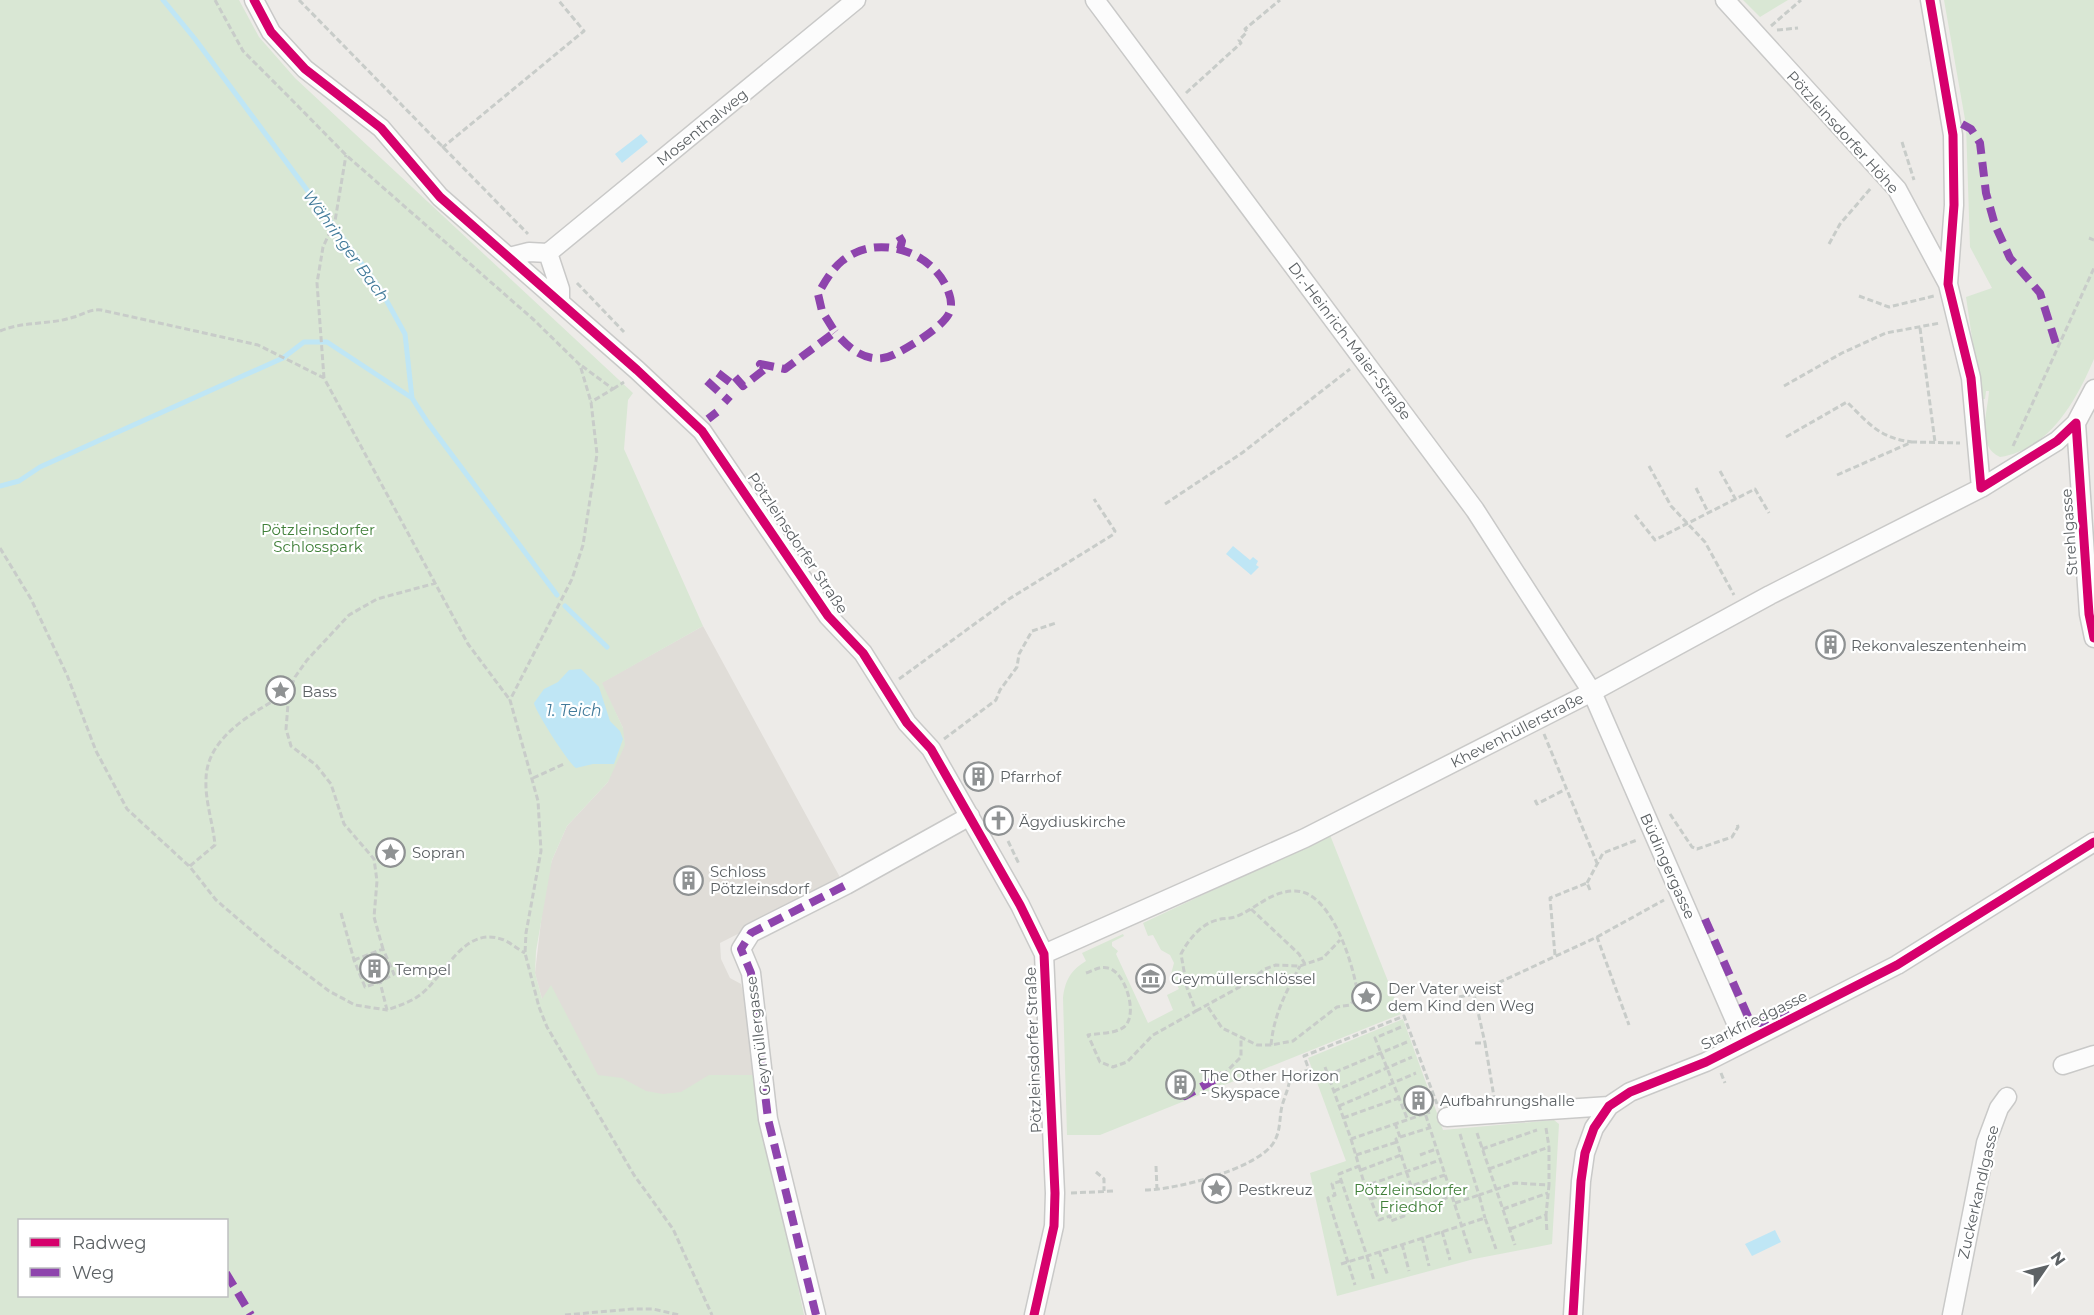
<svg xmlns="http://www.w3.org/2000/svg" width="2094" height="1315" font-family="Montserrat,sans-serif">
<rect width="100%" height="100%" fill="#edebe8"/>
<path fill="#e0ddd8" d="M 703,626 L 842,881 L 720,943 L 721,959 L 730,978 L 741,984 L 754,1039 L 754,1075 L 675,1097 L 612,1096 L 542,999 L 535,973 L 545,887 L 552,860 L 567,826 L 608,782 L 623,728 L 601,683 Z"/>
<path fill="#d9e7d4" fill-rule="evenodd" d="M 0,0 L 239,0 L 259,37 L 295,78 L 633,393 L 628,400 L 624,449 L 703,626 L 602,683 L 623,728 L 625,745 L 608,782 L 567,826 L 552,860 L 536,951 L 535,973 L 542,999 L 551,985 L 598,1075 L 622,1078 L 646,1091 L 663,1094 L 681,1092 L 709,1075 L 754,1075 L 804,1315 L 0,1315 ZM 20,1220 L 226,1220 L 226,1296 L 20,1296 Z
M 1743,0 L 1788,0 L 1760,17 Z
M 1944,0 L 2094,0 L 2094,359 C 2076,401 2050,449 2000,457 C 1975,446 1988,411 1989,391 L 1986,391 L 1985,399 L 1981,399 L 1966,297 L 1992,288 L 1970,247 L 1966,125 Z
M 1330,835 L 1401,1014 L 1100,1135 L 1067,1135 L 1063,998 C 1065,980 1071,970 1086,961 L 1082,953 L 1123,934 L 1124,936 L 1112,942 L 1112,946 L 1118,951 L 1116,954 L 1148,1023 L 1173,1010 L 1167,995 L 1179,989 L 1171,974 L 1174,963 L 1170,955 L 1161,950 L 1153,935 L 1148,936 L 1143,923 Z
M 1403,1019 L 1443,1130 L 1554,1120 L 1559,1124 L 1552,1244 L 1474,1259 L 1337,1296 L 1310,1173 L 1346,1161 L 1308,1058 Z"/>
<path fill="#bfe6f5" d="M 641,134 L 648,142 L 622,163 L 615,154 Z
M 1233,546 L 1250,560 L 1253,557 L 1258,561 L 1256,565 L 1259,567 L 1251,575 L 1226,554 Z
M 581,669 L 599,687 L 610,721 L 620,731 L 623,739 L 614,764 L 593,764 L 576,768 C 569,764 535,711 534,703 L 544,689 L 558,682 L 569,670 Z
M 1775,1230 L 1781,1242 L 1752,1256 L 1745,1244 Z"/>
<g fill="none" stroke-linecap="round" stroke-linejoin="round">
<path stroke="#bfe6f5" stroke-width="5" d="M 163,0 L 195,39 L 379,287 L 405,334 L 412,398 L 428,423 L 557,595
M 0,486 L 19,481 L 40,467 L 283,358 L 304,342 L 327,342 L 412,398
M 565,606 L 607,647"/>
<defs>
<path id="minor" d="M 254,0 L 271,32 L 305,69 L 381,128 L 440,197 L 637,370 L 702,431 L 828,616 L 863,653 L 907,723 L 931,749 L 1020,905 L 1044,954 L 1055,1193 L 1054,1226 L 1034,1315
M 1095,0 L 1475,510 L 1592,692 L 1744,1041
M 1725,0 L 1897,189 L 1948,284 L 1971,378 L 1981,488
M 1930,0 L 1953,135 L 1954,205 L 1948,284
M 548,253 L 560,289 L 560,302
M 509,257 L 529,252 L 548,253 L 856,0
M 2076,423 L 2089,614 L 2094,638
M 1044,954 L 1305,838 L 1592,692 L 1770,595 L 1981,488 L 2057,441 L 2076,423 L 2094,389
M 2063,1065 L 2094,1055
M 1447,1117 L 1609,1106
M 816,1315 L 768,1119 L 751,973 L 741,949 L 751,933 L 846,885 L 970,816
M 1573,1315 L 1581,1181 L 1585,1153 L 1594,1128 L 1609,1106 L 1630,1092 L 1706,1062 L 1897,965 L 2094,842
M 1952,1315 L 1986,1143 L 1999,1108 L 2007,1097"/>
</defs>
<use href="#minor" stroke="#c9c9c8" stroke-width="21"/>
<path stroke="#c8ccc9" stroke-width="3" stroke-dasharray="6 3" stroke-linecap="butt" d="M 215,0 L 243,51 L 288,96 L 346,155 L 534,320 L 580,365 L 591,402 L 597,454 L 583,545 L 572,579 L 510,700 L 538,801 L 541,851 L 526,933 L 525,953 L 539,1007 L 547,1027 L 634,1175 L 673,1229 L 712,1315
M 299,0 L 528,234
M 1771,26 L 1801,0
M 1777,30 L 1798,28
M 1186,93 L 1241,43 L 1239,40 L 1247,32 L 1245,29 L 1280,0
M 1902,142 L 1914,180
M 442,148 L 584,31 L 559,1
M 2089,238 L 2094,240
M 1829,244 L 1840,224 L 1871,188
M 577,283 L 624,332
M 1859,296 L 1889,307 L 1934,296
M 1920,328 L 1935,442
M 0,331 C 23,321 50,325 74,317 C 84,314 90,309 101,310 L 258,345 L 324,378 L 468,644 L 510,700
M 582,366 L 613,389 L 591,402
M 324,378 L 317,283 L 323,247 L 335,221 L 346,155
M 1784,386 L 1842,353 L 1886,333 L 1940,323
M 613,389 L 624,382
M 1786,437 L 1847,402 C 1870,425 1880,438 1912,442
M 2013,446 L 2094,268
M 1649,466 L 1671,506 L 1705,542 L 1734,595
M 1720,471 L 1736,500
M 1837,475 L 1912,442 L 1960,443
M 1696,488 L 1709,514
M 1165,504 L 1242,453 L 1350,369
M 1635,515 L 1655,540 L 1755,489 L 1769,513
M 0,548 L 31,599 L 67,675 L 96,751 L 127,809 L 190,867 L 216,900 L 272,948 L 329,991 L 355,1005 L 387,1010
M 899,679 L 1009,599 L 1114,534 L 1115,531 L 1094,499
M 1544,734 L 1597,863
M 944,739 L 996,700 L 1000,690 L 1017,667 L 1019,654 L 1032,631 L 1056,623
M 533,778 L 564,764
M 1535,800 L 1537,804 L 1566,789
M 1670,814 L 1692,847 L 1697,849 L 1732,837 L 1738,827 L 1737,823
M 1008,841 L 1019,864
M 190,866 L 215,845 C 213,823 205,801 206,780 C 206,736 256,711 289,692
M 1587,883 L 1603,853 L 1637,840
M 1251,909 L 1299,954 L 1305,964
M 341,913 L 354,960 L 365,987 L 380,982 L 387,1010 C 398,1006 408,1003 417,997 C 444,980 461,926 501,939 C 509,941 517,949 525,953
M 1597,937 L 1664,900
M 383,949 L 374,917 L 377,881 L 374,859 L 344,824 L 331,784 L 316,765 L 291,746 L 286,729 L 289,692 L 295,677 L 307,660 L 349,615 L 377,599 L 436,583
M 1555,955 L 1550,898 L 1587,883 L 1590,890
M 354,960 L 383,949 L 394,974 L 380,982
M 1086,973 C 1094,970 1100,966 1108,968 C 1125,971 1139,1015 1124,1027 C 1114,1034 1100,1033 1088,1035 L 1100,1062 L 1113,1067 L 1127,1062 L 1153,1035 L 1196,1011 L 1187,988 L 1181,954 C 1188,940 1201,924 1217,920 C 1223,918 1229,919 1235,917 C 1256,909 1269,892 1293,891 C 1331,888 1354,966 1358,996 L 1350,1005 L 1337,1007 L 1293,1041 L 1271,1045 L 1257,1045 L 1222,1028 L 1206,1004
M 1474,994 L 1597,937 L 1629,1025
M 1459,997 L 1474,994 L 1485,1043
M 1196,1011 L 1245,984 L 1265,969 L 1276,965 L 1300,966 L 1323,958 L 1340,940
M 1401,1027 L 1375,1038 L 1407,1118
M 1407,1042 L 1328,1075 L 1351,1139 L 1430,1112
M 1475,1043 L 1485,1043 L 1494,1097
M 1271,1045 C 1274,1014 1286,992 1300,966
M 1325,1067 L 1328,1075
M 1721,1073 L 1725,1083
M 1223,1075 L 1241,1057 L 1241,1037
M 1334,1091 L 1412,1057
M 1339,1106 L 1416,1073
M 1343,1118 L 1399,1098
M 1395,1123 L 1400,1137 L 1396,1139 L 1418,1208 L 1452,1196 L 1425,1113
M 1546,1128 L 1549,1147
M 1477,1133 L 1515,1245
M 1460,1134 L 1479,1195 L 1515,1183 L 1549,1185 L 1546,1215 L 1510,1229
M 1400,1137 L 1429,1128
M 1351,1139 L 1359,1166 L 1339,1174 L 1367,1256 L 1485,1218 L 1496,1249
M 1482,1149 L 1537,1130
M 1356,1155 L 1397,1142
M 1420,1155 L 1436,1149
M 1156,1166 L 1157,1190
M 1359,1166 L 1365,1186 L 1440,1160
M 1489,1169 L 1549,1147 L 1549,1185
M 1361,1170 L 1401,1155
M 1096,1172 L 1104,1179 L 1104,1191
M 1341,1181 L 1332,1184 L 1335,1195 L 1328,1198 L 1355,1285
M 1365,1186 L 1379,1220 L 1390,1216 L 1391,1221 L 1404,1216 L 1403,1212 L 1418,1208
M 1145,1190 C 1175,1190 1258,1169 1274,1142 C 1281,1130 1279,1119 1282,1106 C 1285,1095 1290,1086 1290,1075 L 1309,1070 L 1304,1056 L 1404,1016 L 1437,1104
M 1071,1193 L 1114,1191
M 1452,1196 L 1471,1255
M 1371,1199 L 1445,1175
M 1455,1203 L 1479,1195 L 1485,1218
M 1503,1209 L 1548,1193
M 1546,1215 L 1547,1233
M 1442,1231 L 1450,1260
M 1422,1237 L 1429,1266
M 1402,1244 L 1409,1271
M 1379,1251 L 1388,1276
M 1341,1264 L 1367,1256 L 1374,1281
M 565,1315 L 632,1309 L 653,1309 L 679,1315"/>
<use href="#minor" stroke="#fcfcfc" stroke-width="18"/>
<path stroke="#8e44ad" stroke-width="8" stroke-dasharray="15 8" stroke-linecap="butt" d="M 1962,124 L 1971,129 L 1980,143 L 1986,193 L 1995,225 L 2010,258 L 2040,293 L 2057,347
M 899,236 L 902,241 L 900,249
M 718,373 L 731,383
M 735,377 L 743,386 L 765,369 L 760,364 L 785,369 L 835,332 L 822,311 L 818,294 C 824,283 832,269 842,261 C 874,234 927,249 945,284 C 949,292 953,302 950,311 C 946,325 911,346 897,353 C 873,367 851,352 835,332
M 707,381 L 730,402
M 708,419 L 717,412
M 1705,919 L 1750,1021 L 1760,1023 L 1796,1007
M 1183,1092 L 1185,1096 L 1223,1075
M 226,1273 L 251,1315
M 816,1315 L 768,1119 L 751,973 L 741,949 L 751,933 L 846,885"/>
<defs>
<path id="cycleway" d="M 254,0 L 271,32 L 305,69 L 381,128 L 440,197 L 637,370 L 702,431 L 828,616 L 863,653 L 907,723 L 931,749 L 1020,905 L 1044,954 L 1055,1193 L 1054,1226 L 1034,1315
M 1930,0 L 1953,135 L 1954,205 L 1948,284 L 1971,378 L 1981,488 L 2057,441 L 2076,423
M 2076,423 L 2089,614 L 2094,638
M 1573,1315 L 1581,1181 L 1585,1153 L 1594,1128 L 1609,1106 L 1630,1092 L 1706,1062 L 1897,965 L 2094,842"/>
</defs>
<use href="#cycleway" stroke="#fff" stroke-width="13"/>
<use href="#cycleway" stroke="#d6006c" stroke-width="9"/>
</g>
<defs>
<symbol id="building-ring" viewBox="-11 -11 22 22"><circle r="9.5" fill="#fff" stroke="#8f9293" stroke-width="1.5"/><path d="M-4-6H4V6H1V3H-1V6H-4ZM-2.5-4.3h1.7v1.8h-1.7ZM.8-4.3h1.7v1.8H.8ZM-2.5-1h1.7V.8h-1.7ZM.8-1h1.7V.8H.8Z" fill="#8f9293"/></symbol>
<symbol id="sight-ring" viewBox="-11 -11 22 22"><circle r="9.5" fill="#fff" stroke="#8f9293" stroke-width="1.5"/><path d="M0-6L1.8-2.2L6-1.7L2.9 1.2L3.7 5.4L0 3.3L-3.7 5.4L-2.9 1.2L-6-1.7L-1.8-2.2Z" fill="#8f9293"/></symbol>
<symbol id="church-ring" viewBox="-11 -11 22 22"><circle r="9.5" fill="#fff" stroke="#8f9293" stroke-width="1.5"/><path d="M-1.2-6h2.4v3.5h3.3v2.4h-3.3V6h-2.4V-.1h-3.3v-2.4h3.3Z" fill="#8f9293"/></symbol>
<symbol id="museum-ring" viewBox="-11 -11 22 22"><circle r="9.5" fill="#fff" stroke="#8f9293" stroke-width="1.5"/><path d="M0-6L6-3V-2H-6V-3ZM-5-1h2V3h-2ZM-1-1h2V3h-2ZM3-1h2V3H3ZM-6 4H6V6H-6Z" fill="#8f9293"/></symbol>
</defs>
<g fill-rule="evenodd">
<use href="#building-ring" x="1814" y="628" width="33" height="33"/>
<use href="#sight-ring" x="264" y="674" width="33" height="33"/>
<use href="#building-ring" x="962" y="760" width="33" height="33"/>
<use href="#church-ring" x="982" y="804" width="33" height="33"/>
<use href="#sight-ring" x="374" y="836" width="33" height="33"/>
<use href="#building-ring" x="672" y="864" width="33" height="33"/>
<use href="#building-ring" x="358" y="952" width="33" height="33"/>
<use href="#museum-ring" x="1134" y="962" width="33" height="33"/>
<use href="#sight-ring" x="1350" y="980" width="33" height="33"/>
<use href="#building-ring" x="1164" y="1068" width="33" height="33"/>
<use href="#building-ring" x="1402" y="1084" width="33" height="33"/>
<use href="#sight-ring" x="1200" y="1172" width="33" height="33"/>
</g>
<g text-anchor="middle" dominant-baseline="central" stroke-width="4.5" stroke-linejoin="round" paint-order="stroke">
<g font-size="15" fill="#5d6265" stroke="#fff">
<text transform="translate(702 127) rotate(-39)">Mosenthalweg</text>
<text transform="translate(1843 132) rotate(48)">Pötzleinsdorfer Höhe</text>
<text transform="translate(1350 341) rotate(53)">Dr.-Heinrich-Maier-Straße</text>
<text transform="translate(2069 532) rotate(-94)">Strehlgasse</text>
<text transform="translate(798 543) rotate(56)">Pötzleinsdorfer Straße</text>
<text transform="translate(1517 730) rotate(-27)">Khevenhüllerstraße</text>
<text transform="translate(1668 866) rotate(66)">Büdingergasse</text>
<text transform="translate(1754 1020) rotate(-26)">Starkfriedgasse</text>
<text transform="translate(758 1036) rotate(-97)">Geymüllergasse</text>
<text transform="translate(1033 1050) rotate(-92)">Pötzleinsdorfer Straße</text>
<text transform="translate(1978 1192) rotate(-77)">Zuckerkandlgasse</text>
</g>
<g font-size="15" fill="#41803a" stroke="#fff">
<text x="318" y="529">Pötzleinsdorfer<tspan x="318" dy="17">Schlosspark</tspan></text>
<text x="1411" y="1189">Pötzleinsdorfer<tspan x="1411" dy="17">Friedhof</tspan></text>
</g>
<g font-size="15" fill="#5d6265" stroke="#fff" text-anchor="start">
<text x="1851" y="645">Rekonvaleszentenheim</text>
<text x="302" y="691">Bass</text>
<text x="1000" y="776">Pfarrhof</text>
<text x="1019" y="821">Ägydiuskirche</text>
<text x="412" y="852">Sopran</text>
<text x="710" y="871">Schloss<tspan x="710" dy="17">Pötzleinsdorf</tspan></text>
<text x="395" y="969">Tempel</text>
<text x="1171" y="978">Geymüllerschlössel</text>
<text x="1388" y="988">Der Vater weist<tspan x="1388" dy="17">dem Kind den Weg</tspan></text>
<text x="1201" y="1075">The Other Horizon<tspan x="1201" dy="17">- Skyspace</tspan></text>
<text x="1440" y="1100">Aufbahrungshalle</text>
<text x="1238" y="1189">Pestkreuz</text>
</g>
<g font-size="16" font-style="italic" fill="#427b9a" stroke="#fff">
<text transform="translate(346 246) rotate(54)">Währinger Bach</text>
<text x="574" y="710">1. Teich</text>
</g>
</g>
<rect x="18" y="1219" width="210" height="78" fill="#ffffff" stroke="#bec0c1" stroke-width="1.5"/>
<rect x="30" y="1238" width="30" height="9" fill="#d6006c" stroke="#bec0c1" stroke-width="1.5"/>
<text x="72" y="1249" font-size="18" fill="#5d6265">Radweg</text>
<rect x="30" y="1268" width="30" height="9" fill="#8e44ad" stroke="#bec0c1" stroke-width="1.5"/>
<text x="72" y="1279" font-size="18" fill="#5d6265">Weg</text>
<g transform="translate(2046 1267) rotate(55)" stroke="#ffffff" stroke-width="4.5" paint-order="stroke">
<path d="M0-4.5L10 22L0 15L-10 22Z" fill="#5d6265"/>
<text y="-9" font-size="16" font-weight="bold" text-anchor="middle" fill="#5d6265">N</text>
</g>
</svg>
